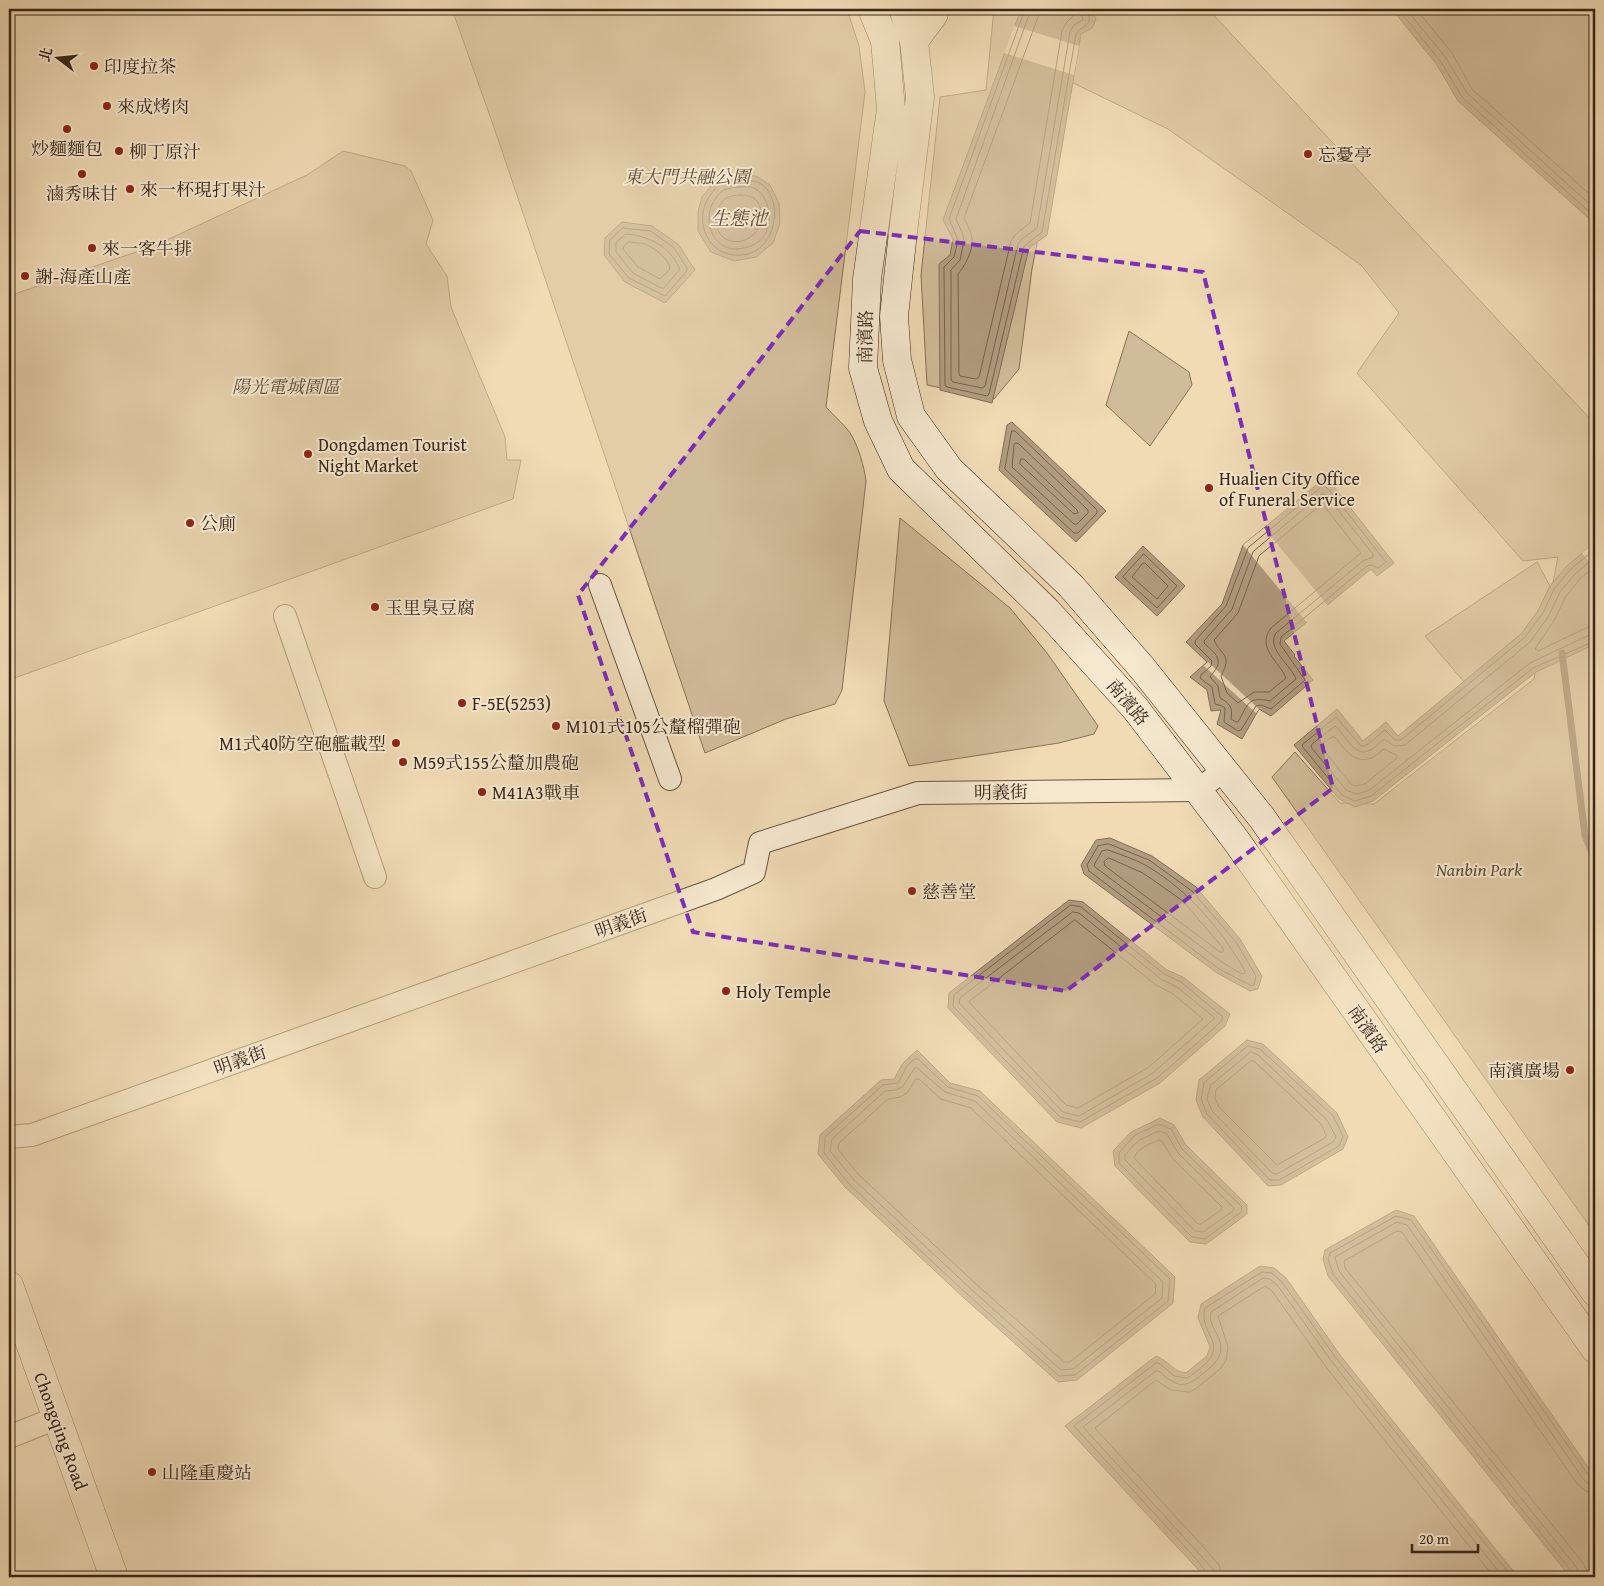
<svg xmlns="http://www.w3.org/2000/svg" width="1604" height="1586" font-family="'Gentium Book Plus','Noto Serif TC',serif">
<rect width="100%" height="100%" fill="#f0dbb5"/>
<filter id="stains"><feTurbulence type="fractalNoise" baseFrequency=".004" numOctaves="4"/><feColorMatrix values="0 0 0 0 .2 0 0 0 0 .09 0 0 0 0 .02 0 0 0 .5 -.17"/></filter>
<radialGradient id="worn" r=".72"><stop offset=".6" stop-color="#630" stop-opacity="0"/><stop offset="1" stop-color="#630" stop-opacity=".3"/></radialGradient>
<path fill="#d1bc9a" stroke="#857159" d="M 452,9 L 847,9 L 859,46 L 865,92 L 826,407 C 833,415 848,428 852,436 C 859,449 864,466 866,481 L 842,690 L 835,704 L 786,719 L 705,753 L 497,136 Z
M 994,9 L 1208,9 L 1595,424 L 1595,1234 L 1272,777 L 1295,752 L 1340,803 L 1374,804 L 1534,679 L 1558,557 L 1523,561 L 1357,373 L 1399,313 L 1361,265 L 1168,129 L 1069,81 L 1032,269 L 1019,369 L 994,399 L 927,385 L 921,275 L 940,97 L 986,90 Z
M 343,151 L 405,166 L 411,171 L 433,220 L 426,244 L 447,276 L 451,307 L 505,437 L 507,460 L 521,460 L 513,499 L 9,680 L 9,296 L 156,245 L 307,175 Z
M 1129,331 L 1189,372 L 1192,385 L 1150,446 L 1106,405 Z
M 900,518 L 1010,608 L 1047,653 L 1098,726 L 1094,734 L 1059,743 L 909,766 L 884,701 Z
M 1537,562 L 1550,586 L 1538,611 L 1521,634 L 1464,682 L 1425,636 Z"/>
<path fill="#b29d80" stroke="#826d56" d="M 1021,9 L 1093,9 L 1092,11 L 1096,19 L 1092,28 L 1081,34 L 1047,235 L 1029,248 L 992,403 L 940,390 L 939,264 L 950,255 L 953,239 L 943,220 Z
M 1392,9 L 1595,9 L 1595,224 L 1458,101 L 1437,65 Z
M 738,176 L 756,176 L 770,185 L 779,203 L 780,223 L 773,243 L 756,257 L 734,261 L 711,252 L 698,231 L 698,212 L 702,197 L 716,180 Z
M 622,222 L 652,226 L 678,244 L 695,270 L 665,303 L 625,282 L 604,255 L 605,238 Z
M 1012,422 L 1106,511 L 1076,542 L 999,470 L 1007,425 Z
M 1326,477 L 1394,563 L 1377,576 L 1371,569 L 1284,641 L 1295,655 L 1294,656 L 1313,680 L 1271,716 L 1259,709 L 1242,739 L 1217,724 L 1221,710 L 1211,711 L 1207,690 L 1190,677 L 1207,662 L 1186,642 L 1222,604 L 1243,545 Z
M 1595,542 L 1595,644 L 1536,672 L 1373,801 L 1355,807 L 1339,799 L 1294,745 L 1337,709 L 1363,741 L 1386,722 L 1398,736 L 1521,634 L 1538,611 L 1550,586 L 1567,566 Z
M 1143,546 L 1185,586 L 1157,616 L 1115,577 Z
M 1110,838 L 1152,856 L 1196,887 L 1240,939 L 1262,976 L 1258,989 L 1250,991 L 1217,973 L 1084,874 L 1081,865 L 1096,840 Z
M 1069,900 L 1083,902 L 1167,970 L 1183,977 L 1230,1014 L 1225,1026 L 1160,1083 L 1081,1128 L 1057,1122 L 948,1008 L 949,993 Z
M 1247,1040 L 1263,1044 L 1337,1113 L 1348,1137 L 1343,1149 L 1281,1185 L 1268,1186 L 1203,1117 L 1196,1100 L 1199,1080 Z
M 917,1050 L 950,1083 L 980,1091 L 1175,1277 L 1173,1303 L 1077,1380 L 1058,1382 L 964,1298 L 845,1187 L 818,1154 L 820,1135 L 881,1080 L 894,1079 L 903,1063 Z
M 1160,1118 L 1174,1125 L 1186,1145 L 1247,1205 L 1247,1214 L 1206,1244 L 1190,1242 L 1115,1166 L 1113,1151 L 1131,1132 Z
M 1396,1210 L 1414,1216 L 1595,1477 L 1595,1577 L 1570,1577 L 1328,1276 L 1323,1259 L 1325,1250 Z
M 1260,1266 L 1274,1268 L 1286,1278 L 1340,1355 L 1518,1577 L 1205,1577 L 1065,1426 L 1156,1356 C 1169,1361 1172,1371 1186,1373 L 1207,1356 L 1210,1347 L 1198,1318 L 1201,1304 Z"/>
<path fill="#f0dbb5" d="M 1014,26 L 1079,46 L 1074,75 L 1004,53 Z
M 1264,528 L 1329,607 L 1308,624 L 1243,545 Z
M 1595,542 L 1595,569 L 1582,553 Z
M 1208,662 L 1259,709 L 1256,713 L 1204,666 Z"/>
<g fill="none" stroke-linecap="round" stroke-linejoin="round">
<path stroke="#76624c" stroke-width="1" d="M 1025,9 L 949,219 L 958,240 L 954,257 L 944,267 L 945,385 L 947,387 L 987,396 L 989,394 L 1024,246 L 1042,232 L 1076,34 C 1080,27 1091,26 1089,17 C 1089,14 1087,12 1087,9
M 1031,9 L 956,219 L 963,235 L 964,241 L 960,260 L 951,270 L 951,380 L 953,382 L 982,388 L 985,386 L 1018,244 L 1022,239 L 1037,228 L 1070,32 L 1074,25 L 1083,20 L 1081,9
M 1039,9 L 1038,17 L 964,218 C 966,223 969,228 971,233 C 975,247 967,263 958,274 L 959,374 L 960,376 L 976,379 L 979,377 L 1011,241 L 1016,234 L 1030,223 L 1062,31 L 1066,23 L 1073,16 L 1073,9
M 1398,9 L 1441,62 L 1462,97 L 1595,217
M 1406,9 L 1446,58 L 1467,93 L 1595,209
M 1416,9 L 1452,53 L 1472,89 L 1595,199
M 738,181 C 743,181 749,180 754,181 C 787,189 780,260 734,255 C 704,252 693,215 712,193 C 714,191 716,186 719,185 C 724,182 733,182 738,181 Z
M 739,187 C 744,187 750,186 754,188 C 770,196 773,222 764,236 C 758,245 747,248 737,249 C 711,250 701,216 716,198 C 718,195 721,191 724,190 C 728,188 734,188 739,187 Z
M 740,195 C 756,195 762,203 761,219 C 760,236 738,249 723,237 C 712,228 715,207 725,199 C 729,196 735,195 740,195 Z
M 623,228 L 651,231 L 674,248 L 687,268 L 687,271 L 665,296 L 629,278 L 609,254 L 610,240 Z
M 626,234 C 650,236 669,246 680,269 L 664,288 L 661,288 L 633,273 L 616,252 L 616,243 Z
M 629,242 C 634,243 641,243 645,244 C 655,248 669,259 670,269 L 660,279 L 638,267 L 623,249 L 624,246 Z
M 1012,431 L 1015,431 L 1097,510 L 1097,513 L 1078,533 L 1074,533 L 1005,469 Z
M 1016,443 L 1019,444 L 1088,510 L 1088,513 L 1077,524 L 1074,524 L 1012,467 L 1014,445 Z
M 1021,459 L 1024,459 L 1077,510 L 1078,513 L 1074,514 L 1020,464 Z
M 1324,485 L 1331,492 L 1386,562 L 1378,568 L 1372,565 L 1367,566 L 1281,637 L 1280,644 L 1305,680 L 1271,709 L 1261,705 L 1256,706 L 1241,730 L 1238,731 L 1224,722 L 1225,708 L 1222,706 L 1215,704 L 1212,687 L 1200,678 L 1201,675 L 1211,666 L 1212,661 L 1195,644 L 1195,641 L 1226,606 L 1248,548 Z
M 1322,494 L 1326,495 L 1373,554 L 1373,557 L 1363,561 L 1276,633 C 1266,649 1291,665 1296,679 L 1270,701 C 1248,696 1248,704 1238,722 L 1236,722 L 1231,719 C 1233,708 1230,703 1220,698 L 1218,686 L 1210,677 C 1212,674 1215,671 1217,667 C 1222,657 1211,650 1204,643 L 1204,641 L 1232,609 L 1253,552 Z
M 1321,505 L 1324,506 L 1361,553 L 1271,628 C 1256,648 1279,661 1286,678 L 1269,692 L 1254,692 L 1238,703 L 1227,693 L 1221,676 C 1233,654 1221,656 1214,640 L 1238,613 L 1259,556 Z
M 1595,549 L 1570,570 L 1554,589 L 1543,613 L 1525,637 L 1401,740 L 1395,740 L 1385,730 L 1367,745 L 1361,746 L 1336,717 L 1303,744 L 1302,746 L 1342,795 L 1355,801 L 1371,796 L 1533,668 L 1595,641
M 1144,554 L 1177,586 L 1157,608 L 1123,577 Z
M 1595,557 L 1575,574 L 1560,592 L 1548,617 L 1530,642 L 1405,745 L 1394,746 L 1384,739 C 1379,743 1374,749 1368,751 C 1354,757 1344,733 1335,726 L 1312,744 L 1311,747 L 1346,790 L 1356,794 L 1368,791 L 1530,663 L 1589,635 L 1595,634
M 1145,563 L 1168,586 L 1157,599 L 1132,577 L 1142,564 Z
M 1595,566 L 1580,579 L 1566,596 L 1555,619 L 1535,649 L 1538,651 L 1586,628 L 1595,627
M 1332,737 L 1335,737 C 1344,748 1354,765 1371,758 C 1376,756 1380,752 1384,749 L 1396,755 L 1397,758 L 1365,784 L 1355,786 L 1351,784 L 1322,748 L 1322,745 Z
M 1109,844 L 1149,860 L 1192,891 L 1236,942 L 1256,976 L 1254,985 L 1250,985 L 1219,969 L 1089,871 L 1087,865 L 1098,846 Z
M 1108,850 C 1121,855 1135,859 1147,866 C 1189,891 1221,929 1245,971 L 1245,973 L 1242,974 L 1223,963 L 1095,867 L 1094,865 L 1102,851 Z
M 1109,858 L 1143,873 L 1183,901 L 1223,948 L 1223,952 L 1220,952 L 1105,866 L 1104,862 Z
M 1071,905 L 1081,907 L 1164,974 L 1181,982 L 1223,1017 L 1220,1023 L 1157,1078 L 1080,1122 L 1060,1117 L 953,1006 L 954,995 Z
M 1073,912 L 1079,913 L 1161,979 L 1177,987 L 1215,1018 L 1153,1073 L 1079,1116 L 1063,1112 L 959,1003 L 960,998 Z
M 1075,920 L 1156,985 L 1173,994 L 1203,1019 L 1149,1067 L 1078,1108 L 1066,1105 L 969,1002 Z
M 1248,1046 L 1260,1049 L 1333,1116 L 1343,1136 L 1339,1146 L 1279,1180 L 1270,1180 L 1207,1114 L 1201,1099 L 1204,1083 Z
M 1251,1052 L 1258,1055 L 1327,1120 L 1336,1137 L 1333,1142 L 1277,1174 L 1272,1173 L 1212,1111 L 1207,1099 L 1210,1086 Z
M 915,1059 L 918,1059 L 948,1087 L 978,1096 L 1170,1279 L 1168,1301 L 1075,1375 L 1059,1376 L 967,1294 L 848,1183 L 824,1153 L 825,1137 L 883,1085 L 898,1083 L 907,1066 Z
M 1251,1061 L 1254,1061 L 1321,1124 L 1326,1135 L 1325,1138 L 1277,1165 L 1219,1107 L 1215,1098 L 1216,1090 Z
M 916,1067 L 945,1092 L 975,1101 L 1163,1282 L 1162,1298 L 1073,1369 L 1061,1370 L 971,1289 L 853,1179 L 830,1151 L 832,1139 L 885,1091 L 896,1090 L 902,1087 Z
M 916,1079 L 919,1079 L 941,1099 L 971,1108 L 1156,1284 L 1155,1294 L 1070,1362 L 1064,1362 L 976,1284 L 858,1174 L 838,1149 L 839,1143 L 888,1099 L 900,1097 L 907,1093 Z
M 1159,1124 L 1171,1129 L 1182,1149 L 1242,1207 L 1241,1212 L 1205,1239 L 1192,1237 L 1119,1163 L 1119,1153 L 1134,1136 Z
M 1159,1131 L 1167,1134 L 1178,1153 L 1234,1208 L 1233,1211 L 1203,1232 L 1195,1231 L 1125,1160 L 1125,1155 L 1138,1141 Z
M 1159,1140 L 1162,1141 L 1172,1158 L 1222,1207 L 1221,1210 L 1201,1224 L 1198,1224 L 1134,1158 C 1138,1148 1149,1144 1159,1140 Z
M 1208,1577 L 1207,1573 L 1197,1560 L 1074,1426 L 1156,1363 L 1159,1363 L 1174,1376 L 1186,1378 C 1192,1376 1197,1371 1202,1367 C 1230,1343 1198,1334 1205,1308 L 1262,1272 L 1272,1273 L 1282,1282 L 1336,1358 L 1512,1577
M 1214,1577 L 1213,1569 L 1201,1556 L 1083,1427 L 1156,1371 L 1159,1371 C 1179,1389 1185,1389 1206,1371 C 1214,1365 1219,1360 1221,1349 C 1222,1336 1207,1325 1211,1312 L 1263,1278 L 1270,1279 L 1278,1286 L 1332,1362 L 1503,1577
M 1222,1577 L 1219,1565 L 1207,1551 L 1095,1428 L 1156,1380 L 1171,1390 L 1189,1392 L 1197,1388 L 1221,1368 L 1226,1360 L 1228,1347 L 1218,1316 L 1265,1286 L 1272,1291 L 1326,1367 L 1494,1577
M 1573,1577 L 1572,1572 L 1333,1274 L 1328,1259 L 1330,1253 L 1396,1216 L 1411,1220 L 1589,1476 L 1595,1479
M 1580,1577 L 1577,1568 L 1339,1271 L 1335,1257 L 1397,1222 L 1407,1225 L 1584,1480 L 1589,1484 L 1595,1485
M 1587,1577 L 1586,1569 L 1583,1563 L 1345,1268 L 1344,1261 L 1397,1231 L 1402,1232 L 1578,1485 L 1586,1491 L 1595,1493"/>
<path stroke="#826d56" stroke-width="7" d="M 1562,653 L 1585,835 L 1595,861"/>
<defs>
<path id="street" d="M 600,585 L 670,779
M 285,616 L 375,877
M 9,1137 L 32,1135 L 716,889 L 754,872 L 760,843 L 918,793 L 1198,790 L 1224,770
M 9,1437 L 56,1418"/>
<path id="secondary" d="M 872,9 L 885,41 L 891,109 L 867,279 L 863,368 L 878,421 L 901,469 L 1047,611 L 1135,708 L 1235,839 L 1595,1349
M 903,9 L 914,41 L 920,97 L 903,232 L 894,316 L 897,360 L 911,416 L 949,469 L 1071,586 L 1143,669 L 1262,818 L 1595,1292
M 914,41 L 934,14 L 934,9
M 9,1285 L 114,1577"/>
</defs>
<use href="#street" stroke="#67533f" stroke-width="24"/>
<use href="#secondary" stroke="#392618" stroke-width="29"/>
<use href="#street" stroke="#f5e8cf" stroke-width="22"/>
<use href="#secondary" stroke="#f5e8cf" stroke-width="28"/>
</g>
<path d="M0 0H1604V1586H0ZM 860,231 L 1203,272 L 1333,788 L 1066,991 L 693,932 L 578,595 Z" fill="#f0dbb5" fill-opacity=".55" fill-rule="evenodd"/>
<path fill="none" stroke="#7b2cbf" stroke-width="4" stroke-dasharray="10 6" stroke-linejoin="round" d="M 860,231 L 1203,272 L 1333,788 L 1066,991 L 693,932 L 578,595 Z"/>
<g fill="#8f2418" stroke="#f5e8cf" stroke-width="2">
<circle cx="94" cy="66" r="5"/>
<circle cx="107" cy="106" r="5"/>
<circle cx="67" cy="129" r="5"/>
<circle cx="119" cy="151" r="5"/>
<circle cx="1308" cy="154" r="5"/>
<circle cx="82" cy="174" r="5"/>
<circle cx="130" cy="189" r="5"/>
<circle cx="92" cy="248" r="5"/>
<circle cx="25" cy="276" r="5"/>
<circle cx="308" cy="454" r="5"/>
<circle cx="1209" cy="488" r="5"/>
<circle cx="190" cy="523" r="5"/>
<circle cx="375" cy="607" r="5"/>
<circle cx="462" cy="703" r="5"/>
<circle cx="556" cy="726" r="5"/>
<circle cx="396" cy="743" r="5"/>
<circle cx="403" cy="762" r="5"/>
<circle cx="482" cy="792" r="5"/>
<circle cx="912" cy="891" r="5"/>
<circle cx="726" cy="991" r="5"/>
<circle cx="1570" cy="1070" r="5"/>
<circle cx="152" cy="1472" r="5"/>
</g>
<g text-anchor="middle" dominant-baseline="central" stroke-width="4" stroke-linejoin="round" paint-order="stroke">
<g font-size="18" fill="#392618" stroke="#f5e8cf" text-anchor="start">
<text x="104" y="66">印度拉茶</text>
<text x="117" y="106">來成烤肉</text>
<text x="67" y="148" text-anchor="middle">炒麵麵包</text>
<text x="129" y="151">柳丁原汁</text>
<text x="1318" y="154">忘憂亭</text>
<text x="140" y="189">來一杯現打果汁</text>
<text x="82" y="193" text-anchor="middle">滷秀味甘</text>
<text x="102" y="248">來一客牛排</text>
<text x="35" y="276">謝-海產山產</text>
<text x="318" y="444">Dongdamen Tourist<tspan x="318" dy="21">Night Market</tspan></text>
<text x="1219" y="478">Hualien City Office<tspan x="1219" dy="21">of Funeral Service</tspan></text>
<text x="200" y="523">公廁</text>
<text x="385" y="607">玉里臭豆腐</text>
<text x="472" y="703">F-5E(5253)</text>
<text x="566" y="726">M101式105公釐榴彈砲</text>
<text x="386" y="743" text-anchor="end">M1式40防空砲艦載型</text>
<text x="413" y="762">M59式155公釐加農砲</text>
<text x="492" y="792">M41A3戰車</text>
<text x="922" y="891">慈善堂</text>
<text x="736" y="991">Holy Temple</text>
<text x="1560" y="1070" text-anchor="end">南濱廣場</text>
<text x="162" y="1472">山隆重慶站</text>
</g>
<g font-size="18" font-style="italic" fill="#5f4c38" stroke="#f5e8cf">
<text x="687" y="176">東大門共融公園</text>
<text x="286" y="386">陽光電城園區</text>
<text x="1479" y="869">Nanbin Park</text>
</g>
<g font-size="18" fill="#392618" stroke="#f5e8cf">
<text transform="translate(865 337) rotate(-89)">南濱路</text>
<text transform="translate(1128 702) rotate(50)">南濱路</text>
<text transform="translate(1001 792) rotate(-1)">明義街</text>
<text transform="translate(621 923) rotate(-20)">明義街</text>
<text transform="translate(1368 1029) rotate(55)">南濱路</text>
<text transform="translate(240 1060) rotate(-20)">明義街</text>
<text transform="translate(61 1431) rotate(70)">Chongqing Road</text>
</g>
<g font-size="19" font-style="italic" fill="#5d4a37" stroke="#f5e8cf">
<text x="739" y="218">生態池</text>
</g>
</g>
<rect width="1604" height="1586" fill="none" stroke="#f0dbb5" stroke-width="30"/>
<rect x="10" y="10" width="1584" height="1566" fill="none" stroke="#392618" stroke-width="2.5"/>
<rect x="15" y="15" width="1574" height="1556" fill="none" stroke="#392618"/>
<g transform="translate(58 58) rotate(286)" stroke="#f5e8cf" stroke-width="4" paint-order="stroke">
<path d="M0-4L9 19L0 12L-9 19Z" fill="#392618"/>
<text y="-8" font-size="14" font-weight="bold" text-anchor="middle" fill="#392618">北</text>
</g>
<path d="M1412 1544v8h66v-8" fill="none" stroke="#392618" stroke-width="2.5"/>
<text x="1419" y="1544" font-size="15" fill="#392618" stroke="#f5e8cf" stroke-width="4" paint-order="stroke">20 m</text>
<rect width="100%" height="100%" filter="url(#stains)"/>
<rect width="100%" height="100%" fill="url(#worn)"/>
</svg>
